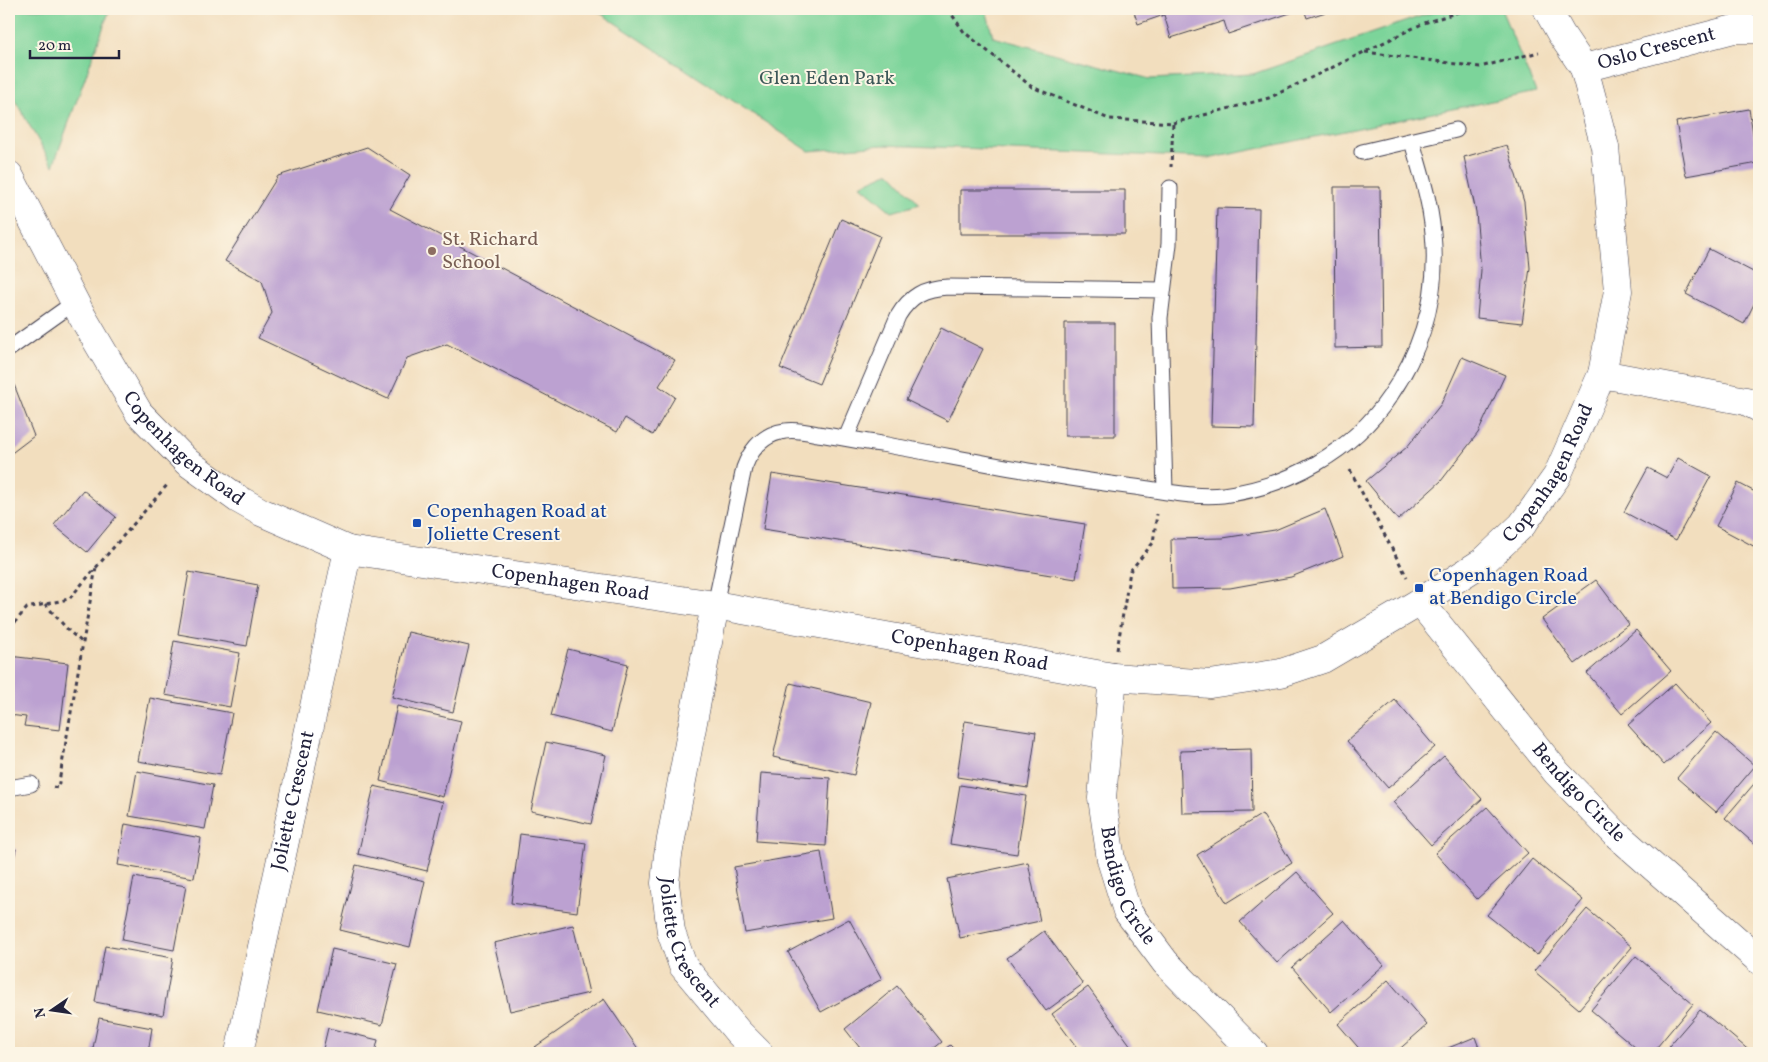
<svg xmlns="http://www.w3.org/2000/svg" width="1768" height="1062" font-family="Vollkorn,serif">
<rect width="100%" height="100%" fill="#fcf5e5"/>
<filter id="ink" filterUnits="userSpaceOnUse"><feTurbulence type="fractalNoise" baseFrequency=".02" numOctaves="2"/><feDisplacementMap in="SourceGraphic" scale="10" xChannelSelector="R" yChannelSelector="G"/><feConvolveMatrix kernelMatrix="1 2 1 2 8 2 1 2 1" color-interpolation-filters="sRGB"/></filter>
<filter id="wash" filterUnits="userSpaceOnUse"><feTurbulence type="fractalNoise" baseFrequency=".0096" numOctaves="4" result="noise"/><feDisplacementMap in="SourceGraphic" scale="20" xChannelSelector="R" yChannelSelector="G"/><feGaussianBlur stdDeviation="1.12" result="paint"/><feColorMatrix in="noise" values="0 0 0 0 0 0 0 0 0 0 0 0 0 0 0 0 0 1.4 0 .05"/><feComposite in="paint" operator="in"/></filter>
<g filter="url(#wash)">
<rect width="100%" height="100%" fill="#f2debe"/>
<path fill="#7bd49a" stroke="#4e7b6a" d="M 9,9 L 110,9 L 53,166 L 9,90 Z
M 594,9 L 986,9 L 993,37 L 1150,79 L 1253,74 L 1442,9 L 1501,9 L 1536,92 L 1212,158 L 883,145 L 809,151 Z
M 890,172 L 920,204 L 892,212 L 860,185 Z"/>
<g id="blocks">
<path fill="#bca1d1" d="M 1133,9 L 1302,9 L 1228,34 L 1224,21 L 1171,38 L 1164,15 L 1138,24 Z
M 1304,9 L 1335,9 L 1307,18 Z
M 1749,109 L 1758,163 L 1686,176 L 1676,122 Z
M 1507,145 L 1524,202 L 1530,268 L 1522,323 L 1477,318 L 1481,270 L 1476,212 L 1464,157 Z
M 367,147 L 410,175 L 390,209 L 675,360 L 659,386 L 675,397 L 653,435 L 625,418 L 617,432 L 447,344 L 407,358 L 388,399 L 258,338 L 272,313 L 262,281 L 225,261 L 278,176 Z
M 1334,187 L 1380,187 L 1382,347 L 1335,348 Z
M 960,190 L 1125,190 L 1125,234 L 960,234 Z
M 1217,208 L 1259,209 L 1254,427 L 1211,426 Z
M 841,219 L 880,236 L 819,384 L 780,368 Z
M 1709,249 L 1759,275 L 1759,294 L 1744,324 L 1686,294 Z
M 1065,323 L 1115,323 L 1115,436 L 1065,436 Z
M 941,328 L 983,349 L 948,421 L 906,400 Z
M 1462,357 L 1505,375 L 1478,433 L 1441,481 L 1398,520 L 1366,481 L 1407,447 L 1441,404 Z
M 13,382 L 34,436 L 9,455 L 9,386 Z
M 1678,458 L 1711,476 L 1676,540 L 1624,512 L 1648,468 L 1667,478 Z
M 772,474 L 1085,524 L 1076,579 L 763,529 Z
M 1738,483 L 1759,494 L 1759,549 L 1716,526 Z
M 83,490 L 116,517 L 87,552 L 54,525 Z
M 1325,509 L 1343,556 L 1291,577 L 1230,588 L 1172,589 L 1171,539 L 1223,538 L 1275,530 Z
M 189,572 L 258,585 L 247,646 L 178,634 Z
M 1596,580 L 1629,624 L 1575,664 L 1542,619 Z
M 1636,630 L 1671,671 L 1622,714 L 1587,673 Z
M 408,632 L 469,646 L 453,712 L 392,697 Z
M 174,641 L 240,653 L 230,707 L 165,695 Z
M 568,649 L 628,664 L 612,732 L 551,716 Z
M 9,656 L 68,663 L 60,730 L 24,726 L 26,717 L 9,715 Z
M 790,683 L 871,702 L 854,775 L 773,757 Z
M 1675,683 L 1711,723 L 1664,765 L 1628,725 Z
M 150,698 L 232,713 L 220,775 L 138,761 Z
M 1395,700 L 1435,747 L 1388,788 L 1347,741 Z
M 397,706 L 461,721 L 443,797 L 380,781 Z
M 965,721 L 1036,732 L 1028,788 L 957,777 Z
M 1716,732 L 1755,766 L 1716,812 L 1677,778 Z
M 546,742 L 606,755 L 591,824 L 531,811 Z
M 1251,749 L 1252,812 L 1182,813 L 1180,751 Z
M 1444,756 L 1482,799 L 1431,845 L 1393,802 Z
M 137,771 L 213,785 L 205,829 L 129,816 Z
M 761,773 L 830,778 L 826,846 L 756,841 Z
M 1759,778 L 1759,848 L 1725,818 Z
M 960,785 L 1026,796 L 1017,854 L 950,844 Z
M 374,786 L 443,802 L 427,871 L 358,854 Z
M 1487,807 L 1528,853 L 1477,899 L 1435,853 Z
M 1262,814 L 1292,863 L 1227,903 L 1197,855 Z
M 125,824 L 201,838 L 194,878 L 118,865 Z
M 520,834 L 586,843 L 577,912 L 511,903 Z
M 9,847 L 16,849 L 10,876 L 9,876 Z
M 821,852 L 832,918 L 745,933 L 734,867 Z
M 1532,859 L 1583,900 L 1537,955 L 1487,915 Z
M 1028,862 L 1040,921 L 960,938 L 947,879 Z
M 356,865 L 425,881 L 410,947 L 340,930 Z
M 1297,872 L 1333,913 L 1277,963 L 1240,922 Z
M 134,877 L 186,886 L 174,950 L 122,940 Z
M 1587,909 L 1632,947 L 1579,1009 L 1534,971 Z
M 849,919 L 882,979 L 821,1012 L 788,952 Z
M 1344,920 L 1384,965 L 1331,1012 L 1292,967 Z
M 573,925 L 589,993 L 510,1011 L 494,943 Z
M 1044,931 L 1083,984 L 1046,1011 L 1007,958 Z
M 105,946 L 173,958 L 163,1015 L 95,1002 Z
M 332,949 L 397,964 L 382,1025 L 318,1010 Z
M 1636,956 L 1693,1004 L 1652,1053 L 1642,1053 L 1591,1010 Z
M 1388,980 L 1427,1025 L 1395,1053 L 1363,1053 L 1338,1024 Z
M 897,986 L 942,1042 L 928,1053 L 864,1053 L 845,1029 Z
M 1088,987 L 1131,1046 L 1121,1053 L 1081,1053 L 1052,1014 Z
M 604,999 L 641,1053 L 540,1053 L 535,1047 Z
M 1700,1010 L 1726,1031 L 1752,1053 L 1663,1053 Z
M 99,1018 L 152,1028 L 148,1053 L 92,1053 Z
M 328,1028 L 378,1040 L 375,1053 L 322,1053 Z
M 1475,1037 L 1481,1053 L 1436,1053 Z
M 950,1045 L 958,1053 L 940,1053 Z"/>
</g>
</g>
<g filter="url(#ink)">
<use href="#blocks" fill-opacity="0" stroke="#413e4f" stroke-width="1"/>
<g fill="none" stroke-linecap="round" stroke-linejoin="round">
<defs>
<path id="service" d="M 1362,152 L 1456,130
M 9,349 L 75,302
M 846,438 L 898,316 C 910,296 924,288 948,287 L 1163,290
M 1165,491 L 1160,318 L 1169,244 L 1170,188
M 715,605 L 744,468 C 751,449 763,434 785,431 C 796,429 808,432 818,434 C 839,437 860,441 881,444 C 966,459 1050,477 1135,487 C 1164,491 1194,498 1223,495 C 1288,487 1353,451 1390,396 C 1428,341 1442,278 1430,211 C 1426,187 1418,164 1412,141
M 9,788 L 31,784"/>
<g id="minor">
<path id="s1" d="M 1584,68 L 1734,29 L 1759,29"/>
<path d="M 1602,374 L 1746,401 L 1759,408"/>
<path id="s2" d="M 1420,602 L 1557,773 L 1616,834 L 1759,960"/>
<path id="s3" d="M 715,605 L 668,855 L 665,883 L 671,932 L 683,966 L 738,1032 L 759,1053"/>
<path id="s4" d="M 1113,677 L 1102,798 L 1111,860 L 1127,911 L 1165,962 L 1254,1053"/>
<path id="s5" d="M 239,1053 L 348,550"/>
</g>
<g id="tertiary">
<path id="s6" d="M 9,175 L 82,316 L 139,413 L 187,462 L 238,499 L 261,512 L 348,550 L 715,605 L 1113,677 L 1210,684 L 1281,673 L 1323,659 L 1420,602 L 1484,561 L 1522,525 L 1557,476 L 1602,374 L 1618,291 L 1605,147 L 1584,68 L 1561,34 L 1547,9"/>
</g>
</defs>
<use href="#service" stroke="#413e4f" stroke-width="17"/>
<use href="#minor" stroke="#413e4f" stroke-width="29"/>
<use href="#tertiary" stroke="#413e4f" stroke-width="29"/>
<path stroke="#413e4f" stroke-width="3" stroke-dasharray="4 4" stroke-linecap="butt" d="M 948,9 L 964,32 L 1032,87 L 1109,119 L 1173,123 L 1171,167
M 1365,52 L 1480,67 L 1539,52
M 1173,123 L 1269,98 L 1424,23 L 1468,9
M 1350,470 L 1407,577
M 45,604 L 69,631 L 83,643
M 9,629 L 27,608 L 69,599 L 168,484
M 1117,650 L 1130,571 L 1153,543 L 1157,514
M 53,787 L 58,788 L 96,567"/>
<use href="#service" stroke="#fff" stroke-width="15"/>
<use href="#minor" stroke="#fff" stroke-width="28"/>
<use href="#tertiary" stroke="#fff" stroke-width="28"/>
</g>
</g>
<circle fill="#8d6e63" stroke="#fcf5e5" stroke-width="2" cx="432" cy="251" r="5"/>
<g fill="#1a4fb4" stroke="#fcf5e5" stroke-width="2">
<rect x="412" y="518" width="10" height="10" rx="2.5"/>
<rect x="1414" y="583" width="10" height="10" rx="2.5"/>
</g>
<g text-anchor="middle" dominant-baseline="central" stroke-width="4" stroke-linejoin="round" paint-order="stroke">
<g font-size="20" fill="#22223b" stroke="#fcf5e5">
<text stroke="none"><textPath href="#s1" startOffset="75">Oslo Crescent</textPath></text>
<text stroke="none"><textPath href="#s6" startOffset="328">Copenhagen Road</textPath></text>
<text stroke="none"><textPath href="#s6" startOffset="1812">Copenhagen Road</textPath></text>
<text stroke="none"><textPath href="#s6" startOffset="749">Copenhagen Road</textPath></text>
<text stroke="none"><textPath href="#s6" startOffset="1154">Copenhagen Road</textPath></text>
<text stroke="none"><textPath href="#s2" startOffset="248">Bendigo Circle</textPath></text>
<text stroke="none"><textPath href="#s5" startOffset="258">Joliette Crescent</textPath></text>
<text stroke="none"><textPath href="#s4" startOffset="214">Bendigo Circle</textPath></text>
<text stroke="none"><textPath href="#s3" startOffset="348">Joliette Crescent</textPath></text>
</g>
<g font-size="20" fill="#3d5758" stroke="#fcf5e5">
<text x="827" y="79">Glen Eden Park</text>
</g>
<g font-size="20" fill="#785e54" stroke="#fcf5e5" text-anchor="start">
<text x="442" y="240">St. Richard<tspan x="442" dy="23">School</tspan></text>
</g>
<g font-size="20" fill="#164399" stroke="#fcf5e5" text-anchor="start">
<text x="427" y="512">Copenhagen Road at<tspan x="427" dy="23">Joliette Cresent</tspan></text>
<text x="1429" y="576">Copenhagen Road<tspan x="1429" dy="23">at Bendigo Circle</tspan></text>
</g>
</g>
<rect width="1768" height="1062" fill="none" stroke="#fcf5e5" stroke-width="30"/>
<g transform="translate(52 1010) rotate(257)" stroke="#fcf5e5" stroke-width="4" paint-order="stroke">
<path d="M0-4L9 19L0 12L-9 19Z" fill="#22223b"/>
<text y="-8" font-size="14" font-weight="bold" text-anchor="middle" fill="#22223b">N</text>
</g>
<path d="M30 50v8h89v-8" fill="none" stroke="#22223b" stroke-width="2.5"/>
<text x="38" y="50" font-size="15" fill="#22223b" stroke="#fcf5e5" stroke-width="4" paint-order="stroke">20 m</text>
</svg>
